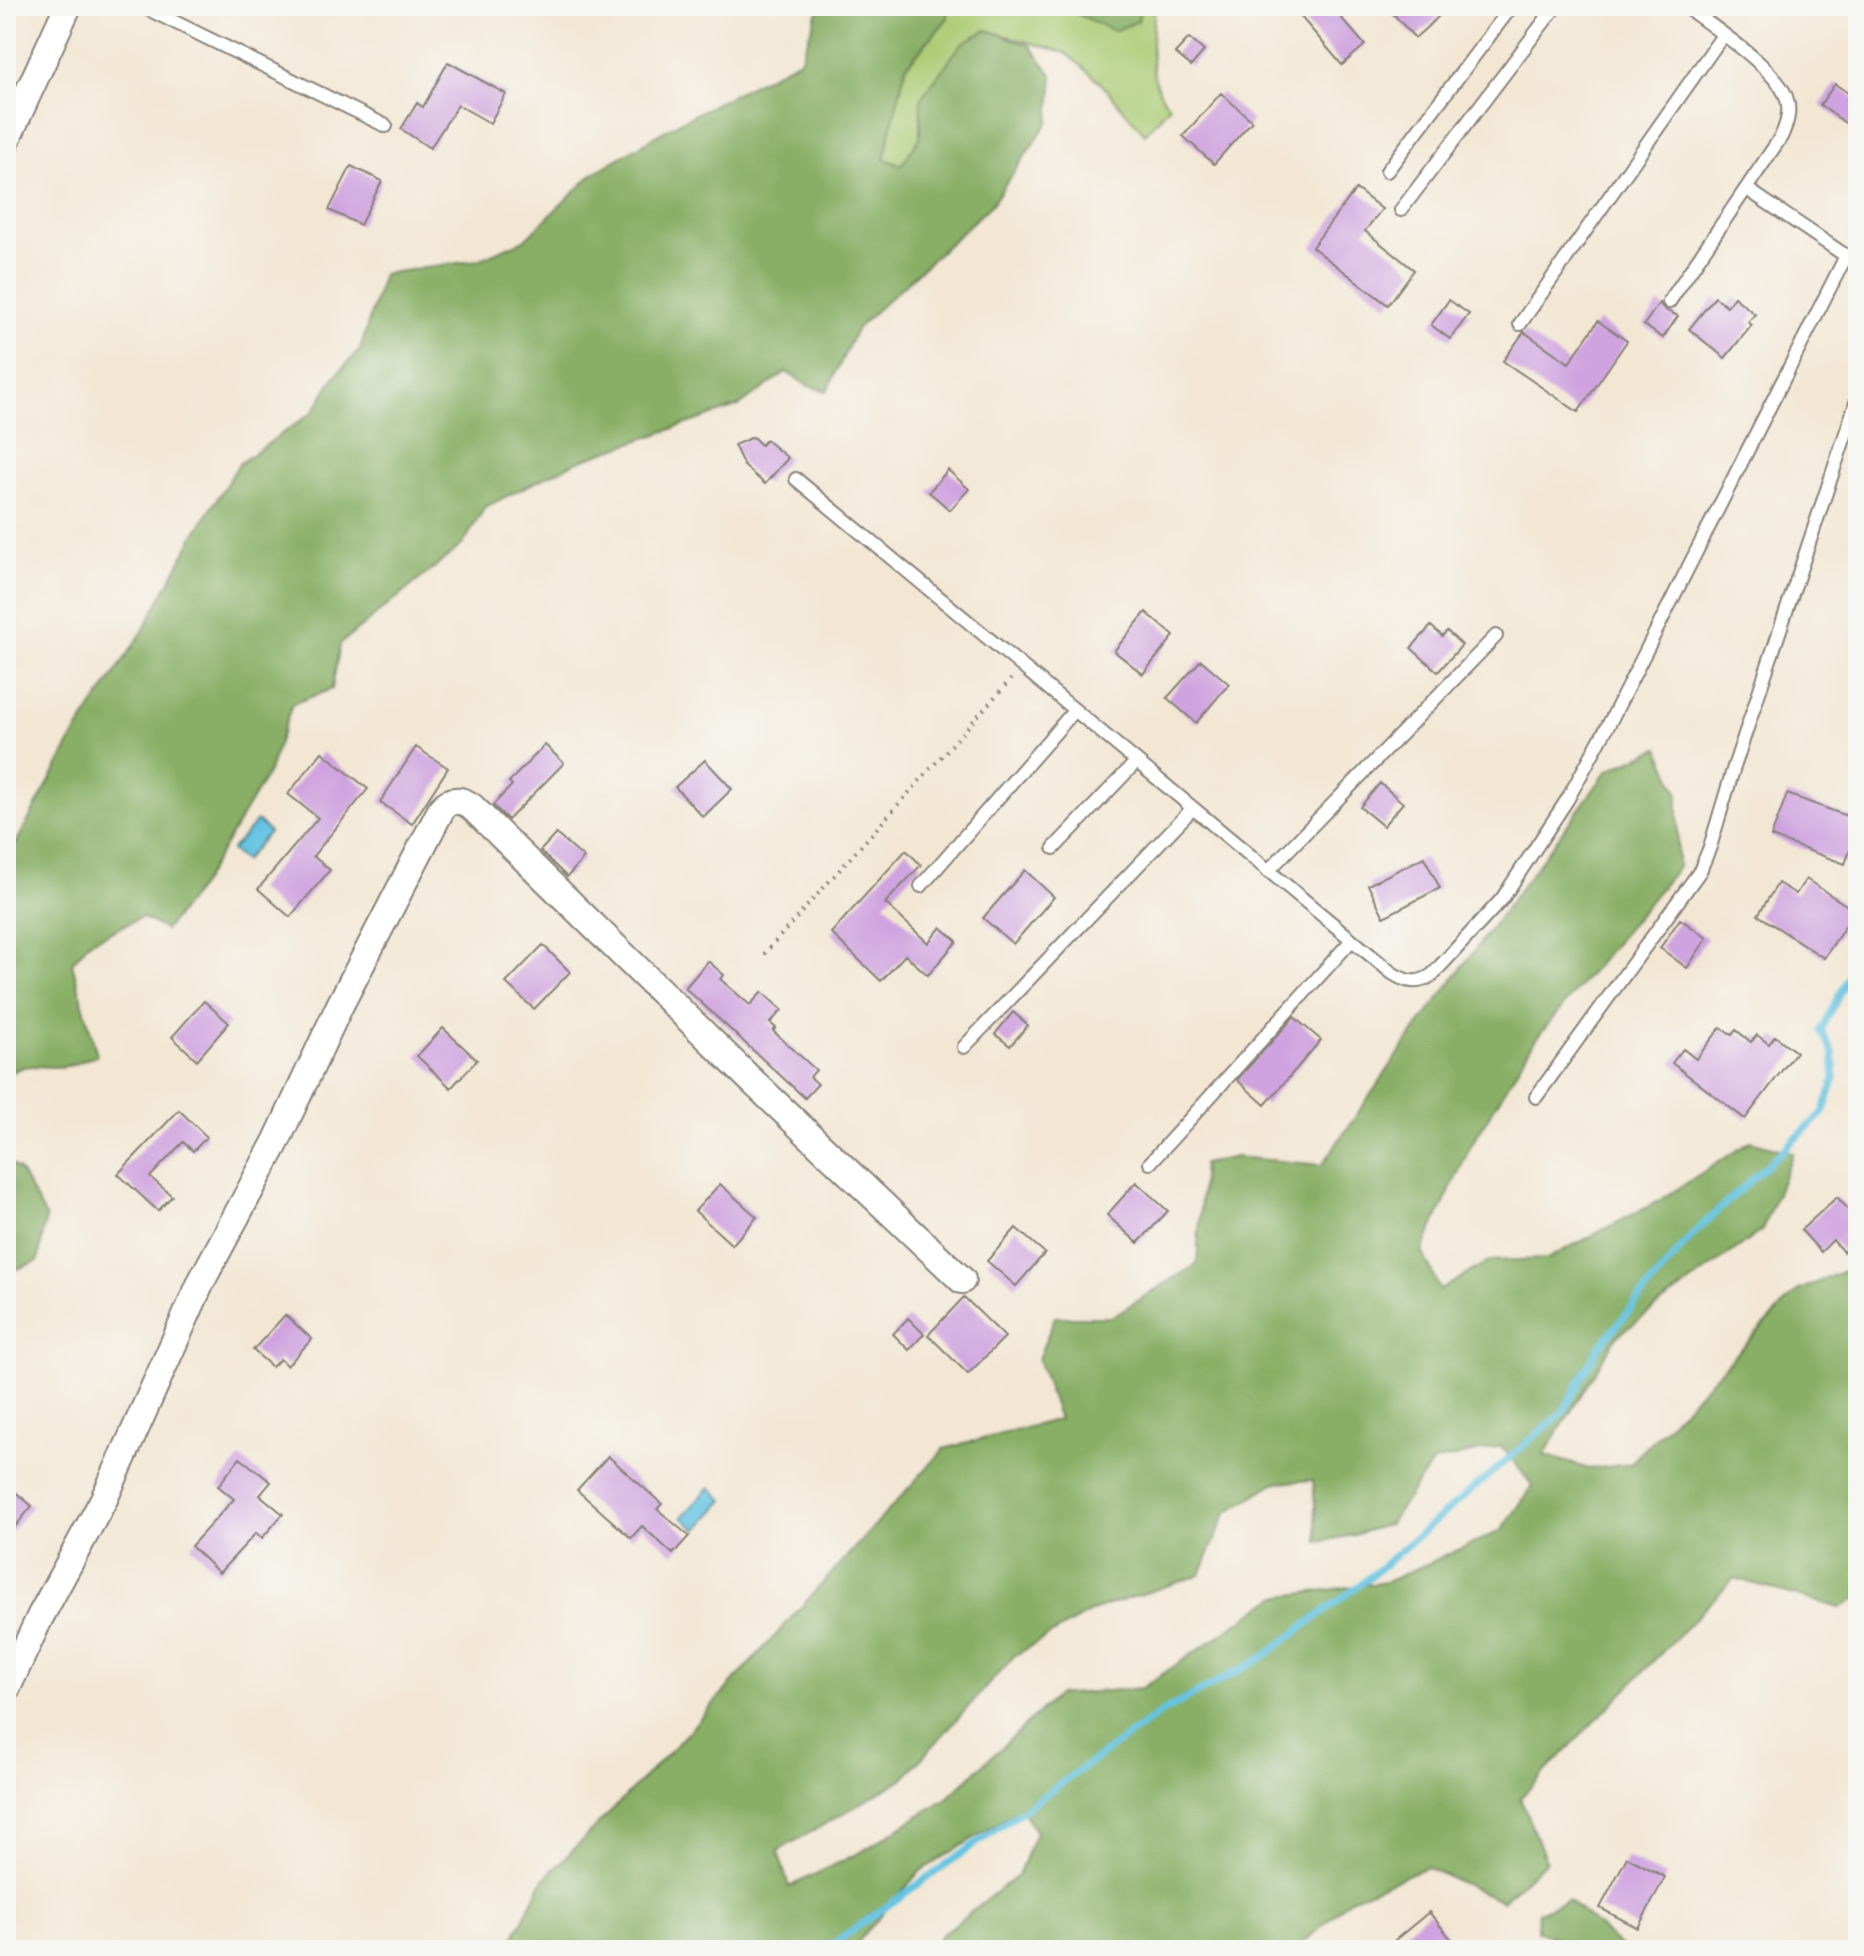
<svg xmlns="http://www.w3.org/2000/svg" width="1864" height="1956" font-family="'Shantell Sans',sans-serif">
<rect width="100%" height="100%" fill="#f6f6f2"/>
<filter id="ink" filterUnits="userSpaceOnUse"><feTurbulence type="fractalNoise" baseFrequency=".0125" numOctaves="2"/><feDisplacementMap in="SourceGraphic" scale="16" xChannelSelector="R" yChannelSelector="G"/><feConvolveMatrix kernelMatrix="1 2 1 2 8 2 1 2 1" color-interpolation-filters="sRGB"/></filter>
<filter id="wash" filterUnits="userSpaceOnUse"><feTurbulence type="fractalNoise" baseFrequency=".006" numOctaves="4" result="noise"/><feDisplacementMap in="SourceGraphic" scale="32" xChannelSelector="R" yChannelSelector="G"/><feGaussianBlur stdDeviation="1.8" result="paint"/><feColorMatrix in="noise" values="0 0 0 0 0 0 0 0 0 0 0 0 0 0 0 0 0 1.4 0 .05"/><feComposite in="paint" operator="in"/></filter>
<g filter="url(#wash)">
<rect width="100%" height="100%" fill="#f3e7d4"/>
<path fill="#abcb73" stroke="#647448" stroke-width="2" d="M 946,6 L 1077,6 L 1077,14 L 1138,21 L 1140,6 L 1155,6 C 1152,38 1145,82 1170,106 L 1145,134 L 1099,81 L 1066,53 L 987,30 L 921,98 L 920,138 L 902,165 L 884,159 L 906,66 L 948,18 Z"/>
<path fill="#88af65" stroke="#526640" stroke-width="2" fill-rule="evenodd" d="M 820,6 L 946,6 L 948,18 L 906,66 L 884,159 L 901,165 L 920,138 L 921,98 L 962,43 L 987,30 L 1030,45 L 1053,76 L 1049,121 L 991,205 L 857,328 L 827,391 L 809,386 L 786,372 L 739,406 L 578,461 L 485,507 L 463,544 L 340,644 L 332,689 L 292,704 L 269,771 L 201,885 L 165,930 L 142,917 L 89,942 L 72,963 L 97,1055 C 88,1058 77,1064 67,1066 C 43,1071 26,1057 6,1078 L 6,862 L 75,734 L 143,631 L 195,534 L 239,464 L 313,412 L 335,376 L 360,350 L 383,274 L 478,260 L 524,240 L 594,173 L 676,124 L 800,60 Z
M 1077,6 L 1140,6 L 1138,21 L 1114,31 L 1077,14 Z
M 1659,748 L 1678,792 L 1678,867 L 1535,1040 L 1470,1147 L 1422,1251 L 1440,1290 L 1489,1261 L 1547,1259 L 1659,1201 L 1751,1141 L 1793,1153 L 1762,1230 L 1617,1336 L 1544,1455 L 1589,1469 L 1630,1464 L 1797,1291 L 1858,1265 L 1858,1598 L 1840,1608 L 1734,1578 L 1520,1798 L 1546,1861 L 1502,1901 L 1426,1867 L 1350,1899 L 1296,1950 L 933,1950 L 940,1936 L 1018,1875 L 1036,1832 L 1021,1809 L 919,1872 L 851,1950 L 753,1950 L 749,1947 L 745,1950 L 507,1950 L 544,1879 L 677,1744 L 944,1449 L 1059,1419 L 1038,1359 L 1055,1317 L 1111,1317 L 1197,1264 L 1203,1164 L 1236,1157 L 1322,1165 L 1414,1032 L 1608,770 ZM 1501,1446 L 1533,1486 L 1501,1531 L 1386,1582 L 1276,1597 L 1142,1688 L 1058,1695 L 947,1798 L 861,1852 L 789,1887 L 778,1851 L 903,1779 L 1014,1656 L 1094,1610 L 1200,1575 L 1226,1513 L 1274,1483 L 1313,1480 L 1318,1542 L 1354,1535 L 1389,1524 L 1433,1462 Z
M 6,1160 L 19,1170 L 46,1217 L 38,1261 L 17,1269 L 6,1251 Z
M 1568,1900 L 1620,1946 L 1625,1950 L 1587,1950 L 1537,1931 L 1538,1912 Z"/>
<path fill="#64c4e2" stroke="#40707f" stroke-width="2" d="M 257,821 L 269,832 L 244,861 L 231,850 Z
M 710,1487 L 724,1500 L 697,1530 L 682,1517 Z"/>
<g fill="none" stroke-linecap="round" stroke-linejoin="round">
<path stroke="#64c4e2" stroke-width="7" d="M 825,1950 L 1162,1712 L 1262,1658 L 1366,1580 L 1563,1412 L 1598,1348 L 1694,1233 L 1823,1113 L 1835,1078 L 1833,1052 L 1821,1031 L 1858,957"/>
</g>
<g id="blocks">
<path fill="#cfa3df" d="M 1314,6 L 1331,6 L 1365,45 L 1342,65 L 1301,17 Z
M 1386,6 L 1450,6 L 1415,38 Z
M 1189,38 L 1204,51 L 1191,66 L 1175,53 Z
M 448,62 L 506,94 L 490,123 L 458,105 L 430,148 L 401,129 L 417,103 L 423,107 Z
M 1835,84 L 1858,100 L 1858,132 L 1820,105 Z
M 1221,93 L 1252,121 L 1214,164 L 1183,136 Z
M 351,166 L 382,181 L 360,225 L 329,210 Z
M 1356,189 L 1382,209 L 1365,231 L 1414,270 L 1388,305 L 1312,247 Z
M 1715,297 L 1727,306 L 1734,297 L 1755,314 L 1748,322 L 1752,325 L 1725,358 L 1689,329 Z
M 1449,300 L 1469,314 L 1450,339 L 1431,325 Z
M 1659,303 L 1665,310 L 1678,316 L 1663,338 L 1644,325 Z
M 1598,321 L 1627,341 L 1578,412 L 1503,361 L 1524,332 L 1569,363 Z
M 753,437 L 761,445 L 766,440 L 788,458 L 765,484 L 744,466 L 734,445 Z
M 948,470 L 969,489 L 950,510 L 929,492 Z
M 1146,612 L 1174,636 L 1143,674 L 1114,651 Z
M 1431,626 L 1442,636 L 1447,631 L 1462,645 L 1438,672 L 1411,648 Z
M 1201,660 L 1229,684 L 1196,723 L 1167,698 Z
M 545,745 L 564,763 L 508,820 L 493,805 L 512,785 L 509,782 Z
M 416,747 L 448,768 L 412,824 L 380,802 Z
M 322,752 L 368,789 L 313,856 L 330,870 L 290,917 L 258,889 L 318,818 L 288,794 Z
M 705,760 L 732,789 L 703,817 L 675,787 Z
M 1380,783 L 1403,803 L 1383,826 L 1360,807 Z
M 1787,794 L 1858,820 L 1858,828 L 1845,864 L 1771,837 Z
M 556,834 L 584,858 L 567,877 L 540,851 Z
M 906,850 L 921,865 L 885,903 L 928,943 L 941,927 L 957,941 L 928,975 L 905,955 L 881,981 L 831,933 Z
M 1424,857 L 1440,888 L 1384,917 L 1368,885 Z
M 1025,870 L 1054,897 L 1013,944 L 983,918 Z
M 1806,879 L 1855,911 L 1824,958 L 1758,915 L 1778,883 L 1796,894 Z
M 1680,919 L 1707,938 L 1687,968 L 1660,948 Z
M 543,945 L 570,972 L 534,1009 L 506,983 Z
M 708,961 L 724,975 L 720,979 L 750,1005 L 762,992 L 782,1010 L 770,1023 L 776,1028 L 773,1031 L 816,1070 L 810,1077 L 818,1084 L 805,1098 L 685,988 Z
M 204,1001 L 229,1023 L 197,1060 L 172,1037 Z
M 1013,1012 L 1028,1025 L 1010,1046 L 995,1034 Z
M 1294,1017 L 1321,1040 L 1265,1105 L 1237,1080 Z
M 1721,1027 L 1732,1035 L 1736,1030 L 1751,1042 L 1757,1035 L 1769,1044 L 1775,1036 L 1796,1052 L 1745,1119 L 1672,1063 L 1683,1049 L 1696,1059 Z
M 443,1028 L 477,1060 L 451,1088 L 417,1056 Z
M 179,1110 L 207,1137 L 193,1151 L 183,1142 L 150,1177 L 172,1196 L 158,1211 L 118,1174 Z
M 1136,1182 L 1168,1211 L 1138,1243 L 1107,1215 Z
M 720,1184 L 757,1217 L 732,1245 L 695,1211 Z
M 1837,1197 L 1858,1220 L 1858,1238 L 1843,1252 L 1833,1240 L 1821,1252 L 1801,1230 Z
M 1016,1228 L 1045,1253 L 1016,1286 L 987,1261 Z
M 964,1297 L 1005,1337 L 968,1374 L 928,1335 Z
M 285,1315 L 312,1339 L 287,1366 L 280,1359 L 272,1367 L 253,1350 Z
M 908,1318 L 924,1334 L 909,1350 L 893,1334 Z
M 608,1456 L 662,1504 L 657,1509 L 689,1536 L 673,1554 L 642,1526 L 631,1538 L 577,1490 Z
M 240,1458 L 271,1482 L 260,1495 L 283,1514 L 262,1538 L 256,1533 L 219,1573 L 191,1546 L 234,1499 L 218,1486 Z
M 6,1484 L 32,1506 L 6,1538 Z
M 1627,1857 L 1665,1877 L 1638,1928 L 1600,1908 Z
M 1429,1912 L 1460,1950 L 1383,1950 Z"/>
</g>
</g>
<g filter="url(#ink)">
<use href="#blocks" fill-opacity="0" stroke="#888278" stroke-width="2"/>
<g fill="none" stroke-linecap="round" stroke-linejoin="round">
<defs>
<path id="lane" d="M 142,6 L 386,126
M 1387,171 L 1512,6
M 1747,189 L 1858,264
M 1401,210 L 1556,6
M 1669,302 L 1781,137 C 1786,126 1791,113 1787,100 C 1780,70 1711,26 1685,6
M 1520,324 L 1723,35
M 796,479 L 1392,973 C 1406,982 1418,985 1432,975 L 1502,899 L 1567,800 L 1611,720 L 1846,256
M 1054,848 L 1136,762
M 1268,871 L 1496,636
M 921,886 L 1075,710
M 964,1047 L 1193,808
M 1536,1097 L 1700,871 L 1710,847 L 1733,770 L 1858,397
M 1150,1163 L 1352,940"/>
<path id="street" d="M 6,141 L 68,6
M 6,1690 L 40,1617 L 105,1497 L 202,1280 L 276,1142 L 340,1005 L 442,808 C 451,798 462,799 472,807 L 749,1078 L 962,1280"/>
</defs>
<use href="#lane" stroke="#888278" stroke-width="16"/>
<use href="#street" stroke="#888278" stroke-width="30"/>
<path stroke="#888278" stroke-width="4" stroke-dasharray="2 6" stroke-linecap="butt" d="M 764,954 L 1011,679"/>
<use href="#lane" stroke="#fff" stroke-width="12"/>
<use href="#street" stroke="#fff" stroke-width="26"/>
</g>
</g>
<rect width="1864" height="1956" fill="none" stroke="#f6f6f2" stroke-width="32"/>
</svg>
